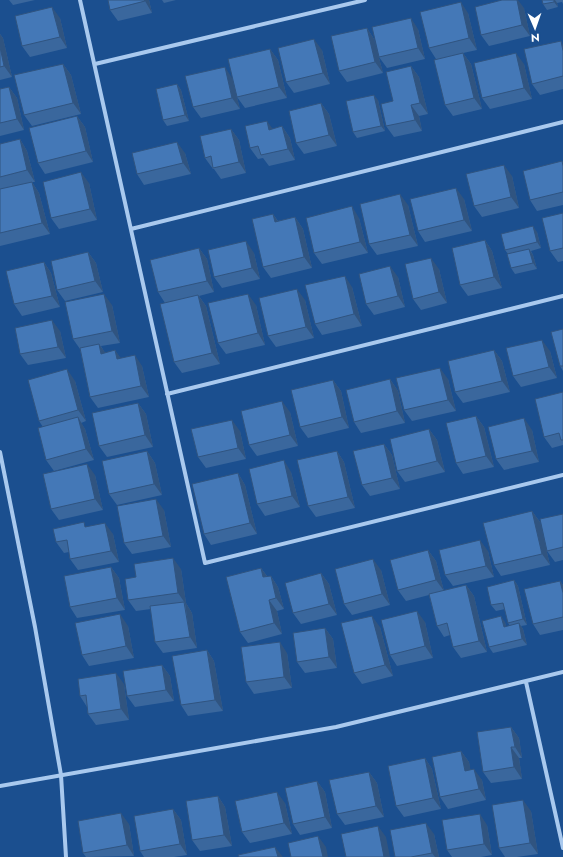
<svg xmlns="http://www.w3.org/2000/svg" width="563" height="857" font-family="Jost,sans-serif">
<rect width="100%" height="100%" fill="#1b4f8f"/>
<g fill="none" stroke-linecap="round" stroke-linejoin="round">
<path stroke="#a9c9ee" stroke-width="4" d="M 80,0 L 205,563 L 563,475
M 95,64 L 365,0
M 131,229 L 563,122
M 167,394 L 563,296
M 0,452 L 35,627 L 61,775 L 66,857
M 526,682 L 563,848
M 0,786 L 336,727 L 563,672"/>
</g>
<path fill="#3a679d" d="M 9,0 L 35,0 L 13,5 Z
M 149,0 L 152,13 L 118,21 L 110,10 Z
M 162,0 L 176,0 L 164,3 Z
M 542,0 L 563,0 L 563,4 L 562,2 L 557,3 L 558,7 L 547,10 L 543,4 Z
M 524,8 L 530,36 L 489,46 L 481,35 Z
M 468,13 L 477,50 L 463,53 L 471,64 L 482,109 L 453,116 L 445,105 L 436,59 L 429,48 Z
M 60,18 L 67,48 L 30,57 L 22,46 Z
M 367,28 L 374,39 L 383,73 L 347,82 L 339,71 Z
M 418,29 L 425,59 L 387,68 L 379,57 Z
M 0,34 L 3,38 L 12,77 L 0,80 Z
M 563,45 L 563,89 L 540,95 L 532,84 Z
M 270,49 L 278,60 L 287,98 L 245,108 L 237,97 Z
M 322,50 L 330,84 L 294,93 L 286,82 Z
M 63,64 L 71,75 L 81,114 L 32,126 L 24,115 Z
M 524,64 L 532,99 L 490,109 L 482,98 Z
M 411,66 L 419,77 L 428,114 L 419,116 L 422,131 L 394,137 L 386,126 L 393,101 Z
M 232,78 L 240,109 L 201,118 L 193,107 Z
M 177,84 L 181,90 L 189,121 L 167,126 L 163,120 Z
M 9,87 L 17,98 L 24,130 L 0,136 L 0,89 Z
M 378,100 L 385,131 L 357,138 L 353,132 Z
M 321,103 L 329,114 L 337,146 L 304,154 L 296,143 Z
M 77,116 L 85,127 L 93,162 L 45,174 L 38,163 Z
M 282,126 L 290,138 L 295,160 L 269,166 L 263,158 L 258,159 L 250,148 L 272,129 Z
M 231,129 L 239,140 L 246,173 L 221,179 L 214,169 L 213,169 L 205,158 Z
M 20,139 L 27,151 L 35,182 L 32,182 L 39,193 L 50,234 L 0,246 L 0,144 Z
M 185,153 L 191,174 L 144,185 L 137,174 Z
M 562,161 L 563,163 L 563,205 L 537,211 L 530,200 Z
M 512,176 L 519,208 L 482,217 L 474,206 Z
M 89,183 L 97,220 L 59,229 L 51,218 Z
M 464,199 L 472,231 L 425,242 L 418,231 Z
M 408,205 L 418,246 L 377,255 L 369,244 Z
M 563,213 L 563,261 L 558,262 L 550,251 Z
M 273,214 L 278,221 L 295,217 L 303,229 L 312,268 L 271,278 L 263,267 Z
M 359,218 L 368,253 L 322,264 L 314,253 Z
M 537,232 L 541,248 L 531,251 L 533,255 L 537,269 L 515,274 L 511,268 L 508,254 L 505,250 Z
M 485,240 L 492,251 L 502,288 L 468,296 L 460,285 Z
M 199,248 L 207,259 L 214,292 L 199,296 L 206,306 L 220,364 L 182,373 L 174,362 L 165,303 L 158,292 Z
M 88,252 L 96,263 L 103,292 L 65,301 L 57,290 Z
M 254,253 L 260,279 L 222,288 L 214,277 Z
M 44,262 L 51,273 L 60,307 L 22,316 L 14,304 Z
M 439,269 L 447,303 L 421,310 L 413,299 Z
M 398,277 L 405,307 L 374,315 L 366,304 Z
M 352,287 L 362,326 L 322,335 L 315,324 Z
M 305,300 L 314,338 L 276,347 L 268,336 Z
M 112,305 L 120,343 L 101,346 L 105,353 L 115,350 L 120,358 L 142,366 L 149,397 L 98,408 L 90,397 L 80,349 L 73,339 Z
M 256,305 L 265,345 L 226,354 L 218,343 Z
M 563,329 L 563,371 L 560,366 Z
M 60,331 L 66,358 L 28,365 L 20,354 Z
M 494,350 L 502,361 L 510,392 L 463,403 L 455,392 Z
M 550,351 L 557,378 L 521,387 L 513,376 Z
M 390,379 L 398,391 L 405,423 L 361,433 L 354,422 Z
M 448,379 L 456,411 L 412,421 L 404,410 Z
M 333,380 L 341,391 L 349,428 L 308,438 L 300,427 Z
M 75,381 L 86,421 L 81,423 L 85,429 L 94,460 L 54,471 L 46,460 L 43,427 L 39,421 Z
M 563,392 L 563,445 L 552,448 L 544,437 Z
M 138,403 L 146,414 L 153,447 L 107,457 L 99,446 Z
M 290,412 L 298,446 L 257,456 L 249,445 Z
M 476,416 L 484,427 L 494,467 L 463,474 L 456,463 Z
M 429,429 L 437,440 L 445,472 L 405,482 L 397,471 Z
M 532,430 L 539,462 L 504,470 L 496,459 Z
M 240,431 L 246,459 L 206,468 L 198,457 Z
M 384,444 L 392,455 L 400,489 L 370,496 L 362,485 Z
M 147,451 L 155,463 L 162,495 L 117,505 L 109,494 Z
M 337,451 L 344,462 L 355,508 L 316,517 L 308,506 Z
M 291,472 L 300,507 L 265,516 L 257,504 Z
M 238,473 L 245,485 L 257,534 L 211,545 L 204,534 Z
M 95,475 L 103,510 L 59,520 L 51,509 Z
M 164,510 L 171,547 L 132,554 L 124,543 Z
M 532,511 L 540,522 L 550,565 L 501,576 L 494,565 Z
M 563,514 L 563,560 L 555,562 L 547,551 Z
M 87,527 L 113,534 L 119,562 L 78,570 L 70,559 L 69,552 L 64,553 L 56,542 Z
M 428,550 L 436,561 L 444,591 L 466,585 L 474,596 L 487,652 L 461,658 L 453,647 L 450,635 L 444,637 L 437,626 L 429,595 L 406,601 L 398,590 Z
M 488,551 L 494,577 L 453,586 L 445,575 Z
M 111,567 L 119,578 L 125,610 L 77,618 L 70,607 Z
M 261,568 L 267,576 L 271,576 L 278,587 L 284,609 L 277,611 L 282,634 L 248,643 L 240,632 Z
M 181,569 L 186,603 L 192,613 L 197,648 L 163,653 L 155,642 L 151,609 L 136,611 L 128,600 Z
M 381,570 L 390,605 L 352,615 L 344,604 Z
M 321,573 L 329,584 L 337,615 L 301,624 L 293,613 Z
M 514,580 L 518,586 L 527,625 L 521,626 L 523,629 L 527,645 L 493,653 L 489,647 L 505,622 L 506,627 L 510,626 L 508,623 L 505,609 L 496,611 L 491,605 Z
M 560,581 L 563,585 L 563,630 L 540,635 L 533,624 Z
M 425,622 L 433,658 L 397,666 L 390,655 Z
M 128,626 L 134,658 L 89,666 L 82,655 Z
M 380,627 L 393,676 L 362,684 L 354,673 Z
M 325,628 L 333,639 L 337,668 L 305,673 L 297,662 Z
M 207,650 L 214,661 L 223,711 L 188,716 L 181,705 Z
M 287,653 L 292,688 L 254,694 L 246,682 Z
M 162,665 L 170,676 L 174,701 L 135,707 L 127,696 Z
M 124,684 L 129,720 L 96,725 L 88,714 L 87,707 L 80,696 Z
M 511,727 L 519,738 L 522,758 L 519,758 L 522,779 L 491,783 L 483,772 Z
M 461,751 L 469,762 L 470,770 L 482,780 L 486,800 L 448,809 L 440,797 Z
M 425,758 L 432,769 L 441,809 L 404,817 L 396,806 Z
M 369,772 L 377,783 L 384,817 L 345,825 L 337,814 Z
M 317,781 L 325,792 L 332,828 L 300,835 L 293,824 Z
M 218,796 L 225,807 L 232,846 L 200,851 L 192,840 Z
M 285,803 L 292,834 L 250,843 L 242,832 Z
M 173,809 L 181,820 L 187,855 L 174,857 L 144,857 L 140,851 Z
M 531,811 L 538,854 L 517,857 L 505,857 L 499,848 Z
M 129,824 L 134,856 L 86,857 L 83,853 Z
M 487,825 L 492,855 L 481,857 L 452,857 L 447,850 Z
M 434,834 L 439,857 L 395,857 Z"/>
<path fill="#305480" d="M 144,0 L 149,0 L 152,13 L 145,1 Z
M 517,0 L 518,0 L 524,8 L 530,36 L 522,25 Z
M 554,0 L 555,0 L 557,3 L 558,7 L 554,2 Z
M 461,2 L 468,13 L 477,50 L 469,38 Z
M 52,7 L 60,18 L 67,48 L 60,37 Z
M 411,18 L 418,29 L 425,59 L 418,48 Z
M 367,28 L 374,39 L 383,73 L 375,62 Z
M 0,34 L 3,38 L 12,77 L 4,66 L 0,47 Z
M 314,39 L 322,50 L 330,84 L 323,73 Z
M 561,41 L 563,45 L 563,51 Z
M 270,49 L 278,60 L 287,98 L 279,87 Z
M 463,53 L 471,64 L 482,109 L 474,98 Z
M 516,53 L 524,64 L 532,99 L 524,88 Z
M 63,64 L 71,75 L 81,114 L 73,103 Z
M 411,66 L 419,77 L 428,114 L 420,103 Z
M 225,67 L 232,78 L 240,109 L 232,98 Z
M 177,84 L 181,90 L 189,121 L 185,115 Z
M 9,87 L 17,98 L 24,130 L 17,119 Z
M 374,95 L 378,100 L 385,131 L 381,126 Z
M 321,103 L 329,114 L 337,146 L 329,135 Z
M 411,105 L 419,116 L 422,131 L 415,120 Z
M 77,116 L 85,127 L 93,162 L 86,151 Z
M 267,121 L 275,132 L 269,130 Z
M 282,126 L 290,138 L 295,160 L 288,149 Z
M 231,129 L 239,140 L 246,173 L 239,162 Z
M 20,139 L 27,151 L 35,182 L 27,170 Z
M 177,142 L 185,153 L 191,174 L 183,163 Z
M 504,165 L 512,176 L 519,208 L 511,197 Z
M 81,172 L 89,183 L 97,220 L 90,209 Z
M 32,182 L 39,193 L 50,234 L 42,223 Z
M 456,188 L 464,199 L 472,231 L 464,220 Z
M 400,194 L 408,205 L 418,246 L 410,235 Z
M 352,206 L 359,218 L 368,253 L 360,242 Z
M 273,214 L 281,226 L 275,222 Z
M 295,217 L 303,229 L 312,268 L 304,257 Z
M 533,226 L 537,232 L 541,248 L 537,242 Z
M 485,240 L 492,251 L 502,288 L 494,277 Z
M 246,241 L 254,253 L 260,279 L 252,268 Z
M 199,248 L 207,259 L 214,292 L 207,281 Z
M 529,249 L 533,255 L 537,269 L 533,263 Z
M 88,252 L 96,263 L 103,292 L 95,281 Z
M 431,258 L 439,269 L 447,303 L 439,292 Z
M 44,262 L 51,273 L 60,307 L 52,296 Z
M 390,266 L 398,277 L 405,307 L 398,296 Z
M 345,276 L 352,287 L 362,326 L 354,314 Z
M 297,289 L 305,300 L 314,338 L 306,327 Z
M 104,294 L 112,305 L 120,343 L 112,331 Z
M 248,294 L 256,305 L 265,345 L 258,333 Z
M 198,295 L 206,306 L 220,364 L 212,353 Z
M 52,320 L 60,331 L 66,358 L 58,347 Z
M 542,340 L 550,351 L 557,378 L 549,367 Z
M 99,344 L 107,355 L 101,354 Z
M 115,350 L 123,361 L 117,359 Z
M 494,350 L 502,361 L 510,392 L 502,381 Z
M 135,355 L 142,366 L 149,397 L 141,386 Z
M 440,368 L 448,379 L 456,411 L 448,400 Z
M 67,369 L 75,381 L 86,421 L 78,410 Z
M 390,379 L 398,391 L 405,423 L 397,411 Z
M 333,380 L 341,391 L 349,428 L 342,417 Z
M 282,401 L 290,412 L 298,446 L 290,435 Z
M 138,403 L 146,414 L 153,447 L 145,435 Z
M 476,416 L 484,427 L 494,467 L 486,456 Z
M 78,417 L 85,429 L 94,460 L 86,449 Z
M 524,418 L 532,430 L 539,462 L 532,451 Z
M 232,420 L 240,431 L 246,459 L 238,448 Z
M 429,429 L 437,440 L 445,472 L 437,461 Z
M 384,444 L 392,455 L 400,489 L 392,478 Z
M 147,451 L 155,463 L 162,495 L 154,484 Z
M 337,451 L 344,462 L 355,508 L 348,497 Z
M 284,460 L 291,472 L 300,507 L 292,496 Z
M 87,464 L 95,475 L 103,510 L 95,499 Z
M 238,473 L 245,485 L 257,534 L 250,523 Z
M 156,499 L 164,510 L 171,547 L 163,536 Z
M 532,511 L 540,522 L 550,565 L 542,554 Z
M 105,523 L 113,534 L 119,562 L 111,551 Z
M 480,540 L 488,551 L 494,577 L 486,566 Z
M 428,550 L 436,561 L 444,591 L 436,580 Z
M 173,558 L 181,569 L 186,603 L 192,613 L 197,648 L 190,637 L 185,603 L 178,593 Z
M 373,559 L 381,570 L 390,605 L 382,594 Z
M 111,567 L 119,578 L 125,610 L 117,598 Z
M 261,568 L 269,579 L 263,577 Z
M 321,573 L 329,584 L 337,615 L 329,604 Z
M 271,576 L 278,587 L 284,609 L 276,598 Z
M 514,580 L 518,586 L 527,625 L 523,619 Z
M 560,581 L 563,585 L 563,593 Z
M 466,585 L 474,596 L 487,652 L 479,641 Z
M 269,600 L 277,611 L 282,634 L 274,623 Z
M 417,611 L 425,622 L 433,658 L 425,646 Z
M 120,614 L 128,626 L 134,658 L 126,646 Z
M 372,616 L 380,627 L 393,676 L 385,665 Z
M 501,616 L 505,622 L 508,633 L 504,627 Z
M 519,623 L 523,629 L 527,645 L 522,639 Z
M 325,628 L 333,639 L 337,668 L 329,657 Z
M 280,642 L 287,653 L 292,688 L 284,677 Z
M 207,650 L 214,661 L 223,711 L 215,700 Z
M 162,665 L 170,676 L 174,701 L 166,690 Z
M 116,673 L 124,684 L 129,720 L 121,709 Z
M 511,727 L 519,738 L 522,758 L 515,747 Z
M 511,747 L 519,758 L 522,779 L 514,767 Z
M 461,751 L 469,762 L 473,782 L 465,771 Z
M 425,758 L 432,769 L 441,809 L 433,798 Z
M 474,769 L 482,780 L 486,800 L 479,789 Z
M 369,772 L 377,783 L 384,817 L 376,806 Z
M 317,781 L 325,792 L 332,828 L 325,817 Z
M 277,792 L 285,803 L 292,834 L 284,823 Z
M 218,796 L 225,807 L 232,846 L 224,835 Z
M 523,800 L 531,811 L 538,854 L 530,843 Z
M 173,809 L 181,820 L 187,855 L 180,844 Z
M 121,813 L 129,824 L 134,856 L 127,845 Z
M 480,814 L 487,825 L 492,855 L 484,844 Z
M 426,823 L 434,834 L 439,857 L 435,857 L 432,853 Z
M 378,826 L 386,837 L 390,857 L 384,857 Z
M 318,836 L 326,847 L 328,857 L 323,857 Z
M 275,847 L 283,857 L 278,857 Z"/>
<path fill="#4478b7" stroke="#305480" d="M 108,0 L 144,0 L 145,1 L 110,10 Z
M 502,0 L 517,0 L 522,25 L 481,35 L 475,7 Z
M 542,0 L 554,0 L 554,2 L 543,4 Z
M 461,2 L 469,38 L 429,48 L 420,12 Z
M 52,7 L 60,37 L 22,46 L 15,16 Z
M 411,18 L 418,48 L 379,57 L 372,27 Z
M 367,28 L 375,62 L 339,71 L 331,36 Z
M 314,39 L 323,73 L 286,82 L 278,48 Z
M 561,41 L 563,51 L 563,76 L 532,84 L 524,49 Z
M 0,47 L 4,66 L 0,67 Z
M 270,49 L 279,87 L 237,97 L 228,59 Z
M 463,53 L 474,98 L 445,105 L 434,60 Z
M 516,53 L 524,88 L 482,98 L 474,63 Z
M 63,64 L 73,103 L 24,115 L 14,75 Z
M 411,66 L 420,103 L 411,105 L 415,120 L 386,126 L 381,104 L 393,101 L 386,72 Z
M 225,67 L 232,98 L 193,107 L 185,76 Z
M 177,84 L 185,115 L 163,120 L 156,89 Z
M 9,87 L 17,119 L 0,123 L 0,89 Z
M 374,95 L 381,126 L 353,132 L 346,101 Z
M 321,103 L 329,135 L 296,143 L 289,111 Z
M 77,116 L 86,151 L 38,163 L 29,128 Z
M 267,121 L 269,130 L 282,126 L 288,149 L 261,155 L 258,146 L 250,148 L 245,126 Z
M 231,129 L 239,162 L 213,168 L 211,156 L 205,158 L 200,136 Z
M 20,139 L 27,170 L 0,177 L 0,144 Z
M 177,142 L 183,163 L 137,174 L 132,153 Z
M 562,161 L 563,166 L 563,192 L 530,200 L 523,171 Z
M 504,165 L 511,197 L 474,206 L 466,174 Z
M 81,172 L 90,209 L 51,218 L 43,182 Z
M 32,182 L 42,223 L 0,233 L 0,189 Z
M 456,188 L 464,220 L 418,231 L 410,199 Z
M 400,194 L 410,235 L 369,244 L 360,204 Z
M 352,206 L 360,242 L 314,253 L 306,218 Z
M 563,213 L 563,248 L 550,251 L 542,218 Z
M 273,214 L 275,222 L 295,217 L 304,257 L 263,267 L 252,219 Z
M 533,226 L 537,242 L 505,250 L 501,234 Z
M 485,240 L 494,277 L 460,285 L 452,248 Z
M 246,241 L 252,268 L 214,277 L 208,250 Z
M 199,248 L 207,281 L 158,292 L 150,260 Z
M 529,249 L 533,263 L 511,268 L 507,254 Z
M 88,252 L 95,281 L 57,290 L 51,261 Z
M 431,258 L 439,292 L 413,299 L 405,264 Z
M 44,262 L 52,296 L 14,304 L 6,271 Z
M 390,266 L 398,296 L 366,304 L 359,274 Z
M 345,276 L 354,314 L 315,324 L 305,285 Z
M 297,289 L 306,327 L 268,336 L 259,298 Z
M 104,294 L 112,331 L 73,339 L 65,302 Z
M 248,294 L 258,333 L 218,343 L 208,303 Z
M 198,295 L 212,353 L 174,362 L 160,304 Z
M 52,320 L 58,347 L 20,354 L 15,328 Z
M 563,329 L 563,366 L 560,366 L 551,332 Z
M 542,340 L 549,367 L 513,376 L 506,348 Z
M 99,344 L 101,354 L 115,350 L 117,359 L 135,355 L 141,386 L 90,397 L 80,348 Z
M 494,350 L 502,381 L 455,392 L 448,361 Z
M 440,368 L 448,400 L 404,410 L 396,378 Z
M 67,369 L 78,410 L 39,421 L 28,380 Z
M 390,379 L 397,411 L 354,422 L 346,390 Z
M 333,380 L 342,417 L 300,427 L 291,390 Z
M 563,392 L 563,440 L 561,440 L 559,433 L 544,437 L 535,399 Z
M 282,401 L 290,435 L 249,445 L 241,411 Z
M 138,403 L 145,435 L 99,446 L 92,413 Z
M 476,416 L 486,456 L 456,463 L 446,423 Z
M 78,417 L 86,449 L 46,460 L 38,428 Z
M 524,418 L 532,451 L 496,459 L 488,427 Z
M 232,420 L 238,448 L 198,457 L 191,429 Z
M 429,429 L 437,461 L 397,471 L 390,439 Z
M 384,444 L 392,478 L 362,485 L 353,451 Z
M 147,451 L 154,484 L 109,494 L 102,461 Z
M 337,451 L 348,497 L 308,506 L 297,460 Z
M 284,460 L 292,496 L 257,504 L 249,469 Z
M 87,464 L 95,499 L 51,509 L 43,474 Z
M 238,473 L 250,523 L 204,534 L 192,484 Z
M 156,499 L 163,536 L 124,543 L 117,506 Z
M 532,511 L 542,554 L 494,565 L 483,523 Z
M 563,514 L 563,547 L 547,551 L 540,519 Z
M 84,522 L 85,527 L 105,523 L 111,551 L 70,559 L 67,540 L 56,542 L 53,529 Z
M 480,540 L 486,566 L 445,575 L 439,550 Z
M 428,550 L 436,580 L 398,590 L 390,560 Z
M 173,558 L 178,593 L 128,600 L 125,579 L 136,577 L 134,564 Z
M 373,559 L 382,594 L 344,604 L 335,569 Z
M 111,567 L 117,598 L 70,607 L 64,576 Z
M 261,568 L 263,577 L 271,576 L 276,598 L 269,600 L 274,623 L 240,632 L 226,577 Z
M 321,573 L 329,604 L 293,613 L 285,583 Z
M 514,580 L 523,619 L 508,623 L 503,603 L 491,605 L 487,587 Z
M 560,581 L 563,593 L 563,617 L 533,624 L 524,589 Z
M 466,585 L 479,641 L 453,647 L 447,623 L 437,626 L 429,594 Z
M 184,602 L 190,637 L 155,642 L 150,606 Z
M 417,611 L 425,646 L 390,655 L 381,620 Z
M 120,614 L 126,646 L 82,655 L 75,623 Z
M 372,616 L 385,665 L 354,673 L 341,623 Z
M 501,616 L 504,627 L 519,623 L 522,639 L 489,647 L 482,621 Z
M 325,628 L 329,657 L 297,662 L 293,633 Z
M 280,642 L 284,677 L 246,682 L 241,647 Z
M 207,650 L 215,700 L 181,705 L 172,656 Z
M 162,665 L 166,690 L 127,696 L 123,671 Z
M 116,673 L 121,709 L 88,714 L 86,695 L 80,696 L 78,679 Z
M 511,727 L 515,747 L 511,747 L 514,767 L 483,772 L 477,732 Z
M 461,751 L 465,771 L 474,769 L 479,789 L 440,797 L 432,757 Z
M 425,758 L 433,798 L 396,806 L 388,766 Z
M 369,772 L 376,806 L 337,814 L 329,780 Z
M 317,781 L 325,817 L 293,824 L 285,788 Z
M 277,792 L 284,823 L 242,832 L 235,801 Z
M 218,796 L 224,835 L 192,840 L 186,801 Z
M 523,800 L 530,843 L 499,848 L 492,805 Z
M 173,809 L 180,844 L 140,851 L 134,816 Z
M 121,813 L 127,845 L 83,853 L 78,821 Z
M 480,814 L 484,844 L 447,850 L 442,820 Z
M 426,823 L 432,853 L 411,857 L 395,857 L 390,830 Z
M 378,826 L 384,857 L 346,857 L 341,834 Z
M 318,836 L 323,857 L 291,857 L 288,843 Z
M 275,847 L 278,857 L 239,857 L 238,855 Z"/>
<g transform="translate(535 28) rotate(178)" stroke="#1b4f8f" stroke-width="3" paint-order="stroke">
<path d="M0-3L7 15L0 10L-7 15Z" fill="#ffffff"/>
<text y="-6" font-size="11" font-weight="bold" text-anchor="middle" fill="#ffffff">N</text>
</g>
</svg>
